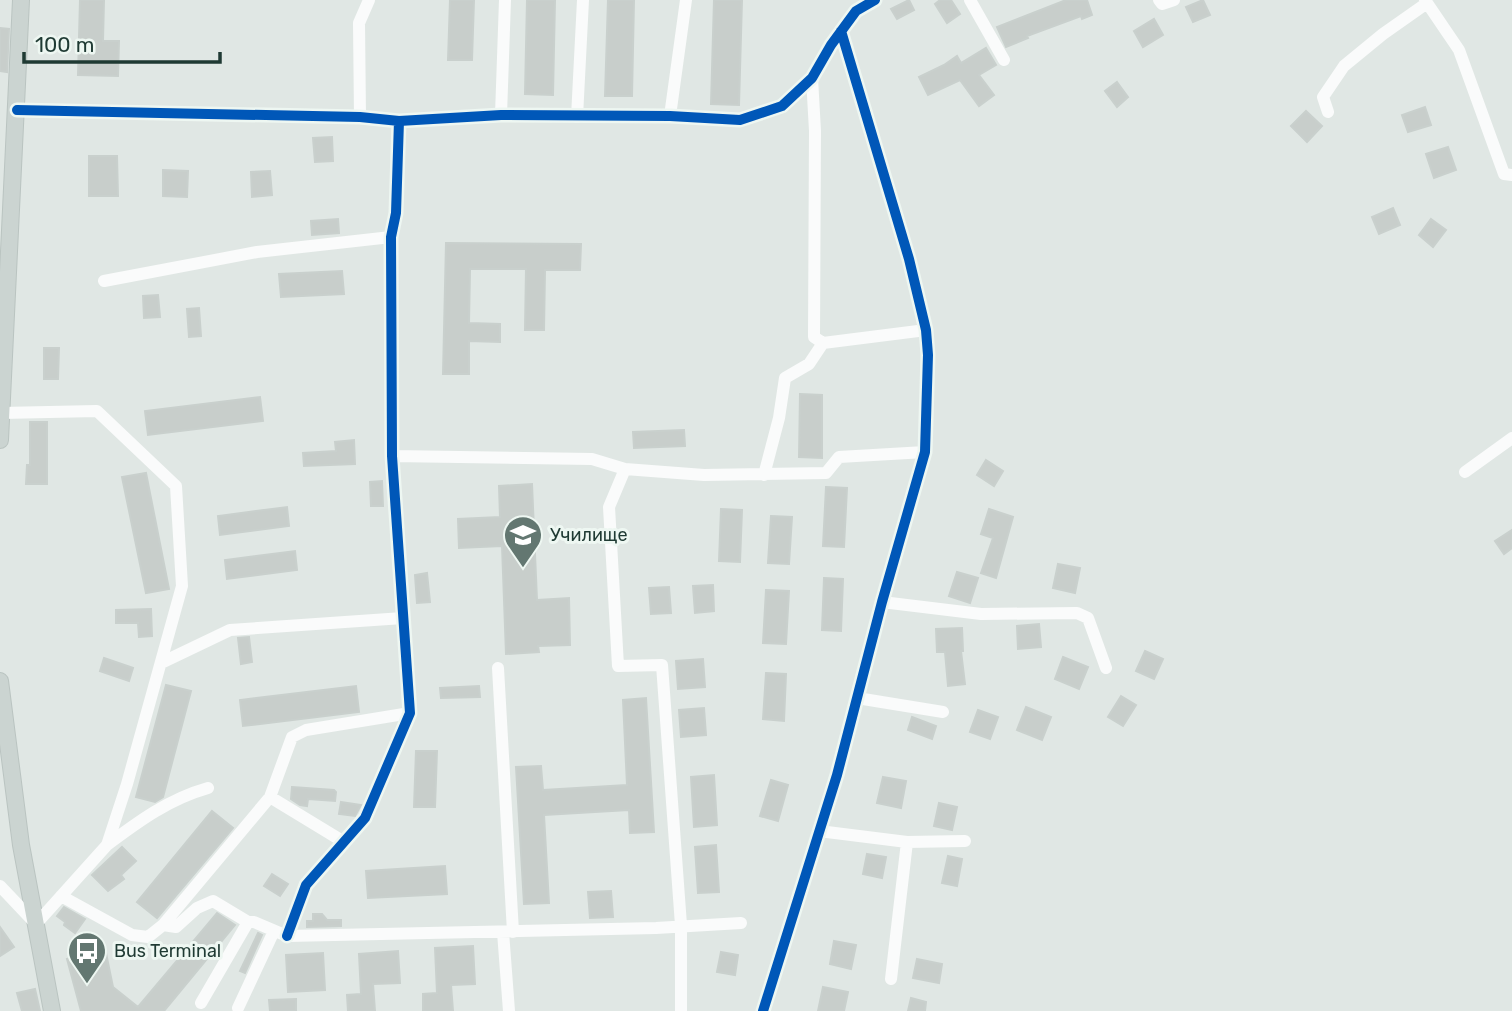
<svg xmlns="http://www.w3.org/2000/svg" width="1512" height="1011" font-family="Rubik,sans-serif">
<rect width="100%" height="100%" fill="#e0e7e4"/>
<path fill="#c8cecb" stroke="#c9d0cd" stroke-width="2" d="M 80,0 L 104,0 L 103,41 L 119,41 L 118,76 L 78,75 Z
M 450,0 L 474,0 L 472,60 L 448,60 Z
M 527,0 L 555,0 L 553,95 L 525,94 Z
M 608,0 L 634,0 L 632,96 L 605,96 Z
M 714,0 L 742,0 L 739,105 L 711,104 Z
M 909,0 L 914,10 L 897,19 L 891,9 Z
M 940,0 L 951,0 L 960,14 L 947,23 L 935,4 Z
M 1066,0 L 1087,0 L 1092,15 L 1082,19 L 1081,16 L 1027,36 L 1028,38 L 1006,47 L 997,27 Z
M 1203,0 L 1210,15 L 1193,22 L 1186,7 Z
M 1154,19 L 1163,35 L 1143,47 L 1134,31 Z
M 0,28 L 9,29 L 7,72 L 0,71 Z
M 986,48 L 996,65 L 979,75 L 994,95 L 979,106 L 960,80 L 928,95 L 919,77 L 944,65 L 957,56 L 961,63 Z
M 1117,82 L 1128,97 L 1117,107 L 1105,91 Z
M 1425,107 L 1431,125 L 1408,132 L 1402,115 Z
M 1306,111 L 1322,126 L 1307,142 L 1291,126 Z
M 332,137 L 333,161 L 315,162 L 313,138 Z
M 1448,147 L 1456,170 L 1434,178 L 1426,154 Z
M 89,156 L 117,156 L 118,196 L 89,196 Z
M 163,170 L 188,171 L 187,197 L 163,196 Z
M 270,171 L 272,195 L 252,197 L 251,172 Z
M 1393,208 L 1400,225 L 1379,234 L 1372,217 Z
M 338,219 L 339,233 L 312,235 L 311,221 Z
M 1431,219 L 1446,230 L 1433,247 L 1419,235 Z
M 446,243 L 581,244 L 580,270 L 545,270 L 544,330 L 525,330 L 526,269 L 470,269 L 469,323 L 500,324 L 500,342 L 469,341 L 469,374 L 443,374 Z
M 342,271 L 344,294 L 281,297 L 279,274 Z
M 158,295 L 160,317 L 144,318 L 143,296 Z
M 199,308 L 201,336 L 189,337 L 187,309 Z
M 44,348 L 59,348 L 58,379 L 44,379 Z
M 800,394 L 822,395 L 822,458 L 799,457 Z
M 260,397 L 263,421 L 148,435 L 145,411 Z
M 30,422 L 47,422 L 47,484 L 26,484 L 27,465 L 30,465 Z
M 684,430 L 685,446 L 634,448 L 633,432 Z
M 354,440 L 355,464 L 304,466 L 303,453 L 336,451 L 335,442 Z
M 986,460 L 1003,471 L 994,486 L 977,475 Z
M 146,473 L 169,589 L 146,593 L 122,477 Z
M 382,481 L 383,506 L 371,506 L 370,482 Z
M 532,484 L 537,600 L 569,598 L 570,645 L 538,646 L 539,652 L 506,654 L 502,546 L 459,548 L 458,519 L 500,517 L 499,486 Z
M 826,487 L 847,488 L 844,547 L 823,546 Z
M 287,507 L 289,526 L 220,535 L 218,516 Z
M 721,509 L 742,510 L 740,562 L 719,561 Z
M 989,509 L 1013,517 L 996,578 L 981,573 L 993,538 L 981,534 Z
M 771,516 L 792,517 L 789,564 L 768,563 Z
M 1512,530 L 1512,548 L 1504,554 L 1495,541 Z
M 295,551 L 297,570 L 227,579 L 225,560 Z
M 1058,564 L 1080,568 L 1075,593 L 1053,588 Z
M 957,572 L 978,578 L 970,603 L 949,596 Z
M 427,573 L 430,602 L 417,603 L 415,575 Z
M 824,578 L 843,579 L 841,631 L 822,630 Z
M 713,585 L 714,611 L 695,613 L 693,586 Z
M 669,587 L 671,613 L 651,614 L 649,588 Z
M 766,590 L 789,591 L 786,644 L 763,643 Z
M 151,609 L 152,636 L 139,637 L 138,623 L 116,623 L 116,610 Z
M 1039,624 L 1041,647 L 1018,649 L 1017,626 Z
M 962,628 L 963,651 L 961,651 L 965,684 L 948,686 L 945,652 L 937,652 L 936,629 Z
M 249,637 L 252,662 L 241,664 L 238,638 Z
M 1145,651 L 1163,659 L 1154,679 L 1136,671 Z
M 1063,657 L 1088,667 L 1079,689 L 1055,679 Z
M 104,658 L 133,668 L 129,681 L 100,671 Z
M 703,659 L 705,687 L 678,689 L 676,661 Z
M 766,673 L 786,674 L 784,721 L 763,719 Z
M 166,685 L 191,691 L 163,797 L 155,802 L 136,797 Z
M 356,686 L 359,712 L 243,726 L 240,700 Z
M 479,686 L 480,697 L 441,698 L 440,688 Z
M 1121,696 L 1136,705 L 1123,726 L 1108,717 Z
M 646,698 L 654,832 L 630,833 L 629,810 L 544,815 L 549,903 L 524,904 L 516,767 L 541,766 L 543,790 L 627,785 L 623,700 Z
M 1026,707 L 1051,717 L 1042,740 L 1017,730 Z
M 704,708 L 706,735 L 681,737 L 679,710 Z
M 978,710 L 998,717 L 990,739 L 970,732 Z
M 912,717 L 936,726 L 932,739 L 908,730 Z
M 416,751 L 437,751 L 435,807 L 414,807 Z
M 714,775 L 717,825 L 694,827 L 691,777 Z
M 883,777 L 906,781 L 901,808 L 877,803 Z
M 771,780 L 788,785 L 778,821 L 760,816 Z
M 292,787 L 334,790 L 336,792 L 335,801 L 308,799 L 307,806 L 300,805 L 291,799 Z
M 341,802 L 361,805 L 355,816 L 339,814 Z
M 939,803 L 957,807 L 952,830 L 934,826 Z
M 212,811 L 233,828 L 157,918 L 137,902 Z
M 716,845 L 719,892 L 698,893 L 695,847 Z
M 122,847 L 136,861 L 121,875 L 124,879 L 108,891 L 92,875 Z
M 867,854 L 886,857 L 882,878 L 863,874 Z
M 948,856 L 962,859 L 957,886 L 942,883 Z
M 445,866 L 447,894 L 368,898 L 366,871 Z
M 272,874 L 288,884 L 280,896 L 264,886 Z
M 611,891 L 613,917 L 590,918 L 588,892 Z
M 64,907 L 85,919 L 75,933 L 64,925 L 65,922 L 57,916 Z
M 217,913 L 235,925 L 164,1011 L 81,1011 L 67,959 L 105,948 L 113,987 L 138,1007 Z
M 313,914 L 322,914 L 327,920 L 341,920 L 341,926 L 307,927 L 307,921 L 313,921 Z
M 0,927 L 14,947 L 0,956 Z
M 258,933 L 262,935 L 245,973 L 240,971 Z
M 834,941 L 856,945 L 851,969 L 830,964 Z
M 473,946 L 475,984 L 451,985 L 453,1011 L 423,1011 L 423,994 L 437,993 L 435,948 Z
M 398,951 L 400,983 L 373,984 L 375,1011 L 348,1011 L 347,995 L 361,994 L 359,954 Z
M 721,952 L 738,955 L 735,975 L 717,972 Z
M 323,953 L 325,990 L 288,992 L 286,955 Z
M 917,959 L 942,964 L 939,983 L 913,978 Z
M 823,987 L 848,992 L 844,1011 L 818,1011 Z
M 35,989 L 40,1011 L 22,1011 L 17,993 Z
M 911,998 L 926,1002 L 925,1011 L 908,1011 Z
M 296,999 L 296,1011 L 270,1011 L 269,1000 Z"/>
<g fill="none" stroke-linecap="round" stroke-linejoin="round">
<defs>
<path id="major" d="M 0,440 L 21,0
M 0,681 L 21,845 L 52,1011"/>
</defs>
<use href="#major" stroke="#bac4c1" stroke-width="18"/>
<path stroke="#fafbfb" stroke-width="12" d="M 970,0 L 1004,60
M 1159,0 L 1162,4 L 1174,0
M 1425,0 L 1459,50 L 1504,174 L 1512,175
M 812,78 L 815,131 L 814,337 L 823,343 L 926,330
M 17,110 L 360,117 L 399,121 L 501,115 L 670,116 L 740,120 L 782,106 L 812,78 L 831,45 L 856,11 L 875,0
M 1328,112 L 1323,97 L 1344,66 L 1383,34 L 1427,3
M 501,115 L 505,0
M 670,116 L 686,0
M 360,117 L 359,23 L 369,0
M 577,117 L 583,0
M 104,281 L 257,252 L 391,237
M 392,456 L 592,459 L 625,469 L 704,475 L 826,473 L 839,457 L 925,452
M 625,469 L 609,507 L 618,666 L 662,665 L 681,925 L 681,1011
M 1465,472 L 1512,438
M 764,475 L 779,418 L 785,378 L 809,364 L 823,343
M 882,602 L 981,614 L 1077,613 L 1088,618 L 1106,668
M 161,663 L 230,630 L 403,618
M 498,668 L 513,932
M 857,698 L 943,712
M 270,797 L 344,842
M 819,831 L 907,842 L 965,841
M 107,845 C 139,821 169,799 208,788
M 0,886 L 36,924 L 107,845 L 127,784 L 182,586 L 176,486 L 97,411 L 1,413
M 61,896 L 132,935 L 148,937 L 163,925 L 270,797 L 292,737 L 306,730 L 410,713
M 163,925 L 176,927 L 197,908 L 213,901 L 248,922
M 503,932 L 509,1011
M 287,936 L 306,885 L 365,818 L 410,713 L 392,456 L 391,237 L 396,213 L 399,121
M 891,979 L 907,842
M 201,1003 L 248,922 L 254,922 L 287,936 L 656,928 L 741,923
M 238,1008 L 274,931
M 763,1011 L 837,775 L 882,602 L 925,452 L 928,355 L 926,330 L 909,259 L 841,31"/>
<use href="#major" stroke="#cbd4d1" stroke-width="16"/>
<defs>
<path id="cycleway" d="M 17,110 L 360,117 L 399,121 L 501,115 L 670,116 L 740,120 L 782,106 L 812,78 L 831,45 L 856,11 L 875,0
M 287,936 L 306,885 L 365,818 L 410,713 L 392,456 L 391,237 L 396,213 L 399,121
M 763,1011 L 837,775 L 882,602 L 925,452 L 928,355 L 926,330 L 909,259 L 841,31"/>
</defs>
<use href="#cycleway" stroke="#eef7f2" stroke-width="15"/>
<use href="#cycleway" stroke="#0057b8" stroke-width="10"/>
</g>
<defs>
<symbol id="school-pin" viewBox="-11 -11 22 30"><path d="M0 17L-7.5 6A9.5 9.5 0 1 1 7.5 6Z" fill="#637771" stroke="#eef7f2"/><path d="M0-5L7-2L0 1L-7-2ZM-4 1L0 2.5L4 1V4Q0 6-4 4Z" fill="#fff"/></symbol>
<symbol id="bus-pin" viewBox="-11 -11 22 30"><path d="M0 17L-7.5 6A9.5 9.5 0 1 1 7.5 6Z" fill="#637771" stroke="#eef7f2"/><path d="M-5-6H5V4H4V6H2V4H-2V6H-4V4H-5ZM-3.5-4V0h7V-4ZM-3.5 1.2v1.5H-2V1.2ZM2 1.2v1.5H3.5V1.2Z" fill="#fff"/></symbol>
</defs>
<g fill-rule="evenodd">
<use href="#school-pin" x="501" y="513" width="44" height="60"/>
<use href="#bus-pin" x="65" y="929" width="44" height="60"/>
</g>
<g text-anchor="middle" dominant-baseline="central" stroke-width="6" stroke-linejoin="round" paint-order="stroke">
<g font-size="18" fill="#1f3a33" stroke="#eef7f2" text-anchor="start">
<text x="550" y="535">Училище</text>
<text x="114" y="951">Bus Terminal</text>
</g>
</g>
<path d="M24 52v10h196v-10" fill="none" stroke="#1f3a33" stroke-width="3.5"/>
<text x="35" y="52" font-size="21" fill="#1f3a33" stroke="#eef7f2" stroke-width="5" paint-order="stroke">100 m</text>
</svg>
